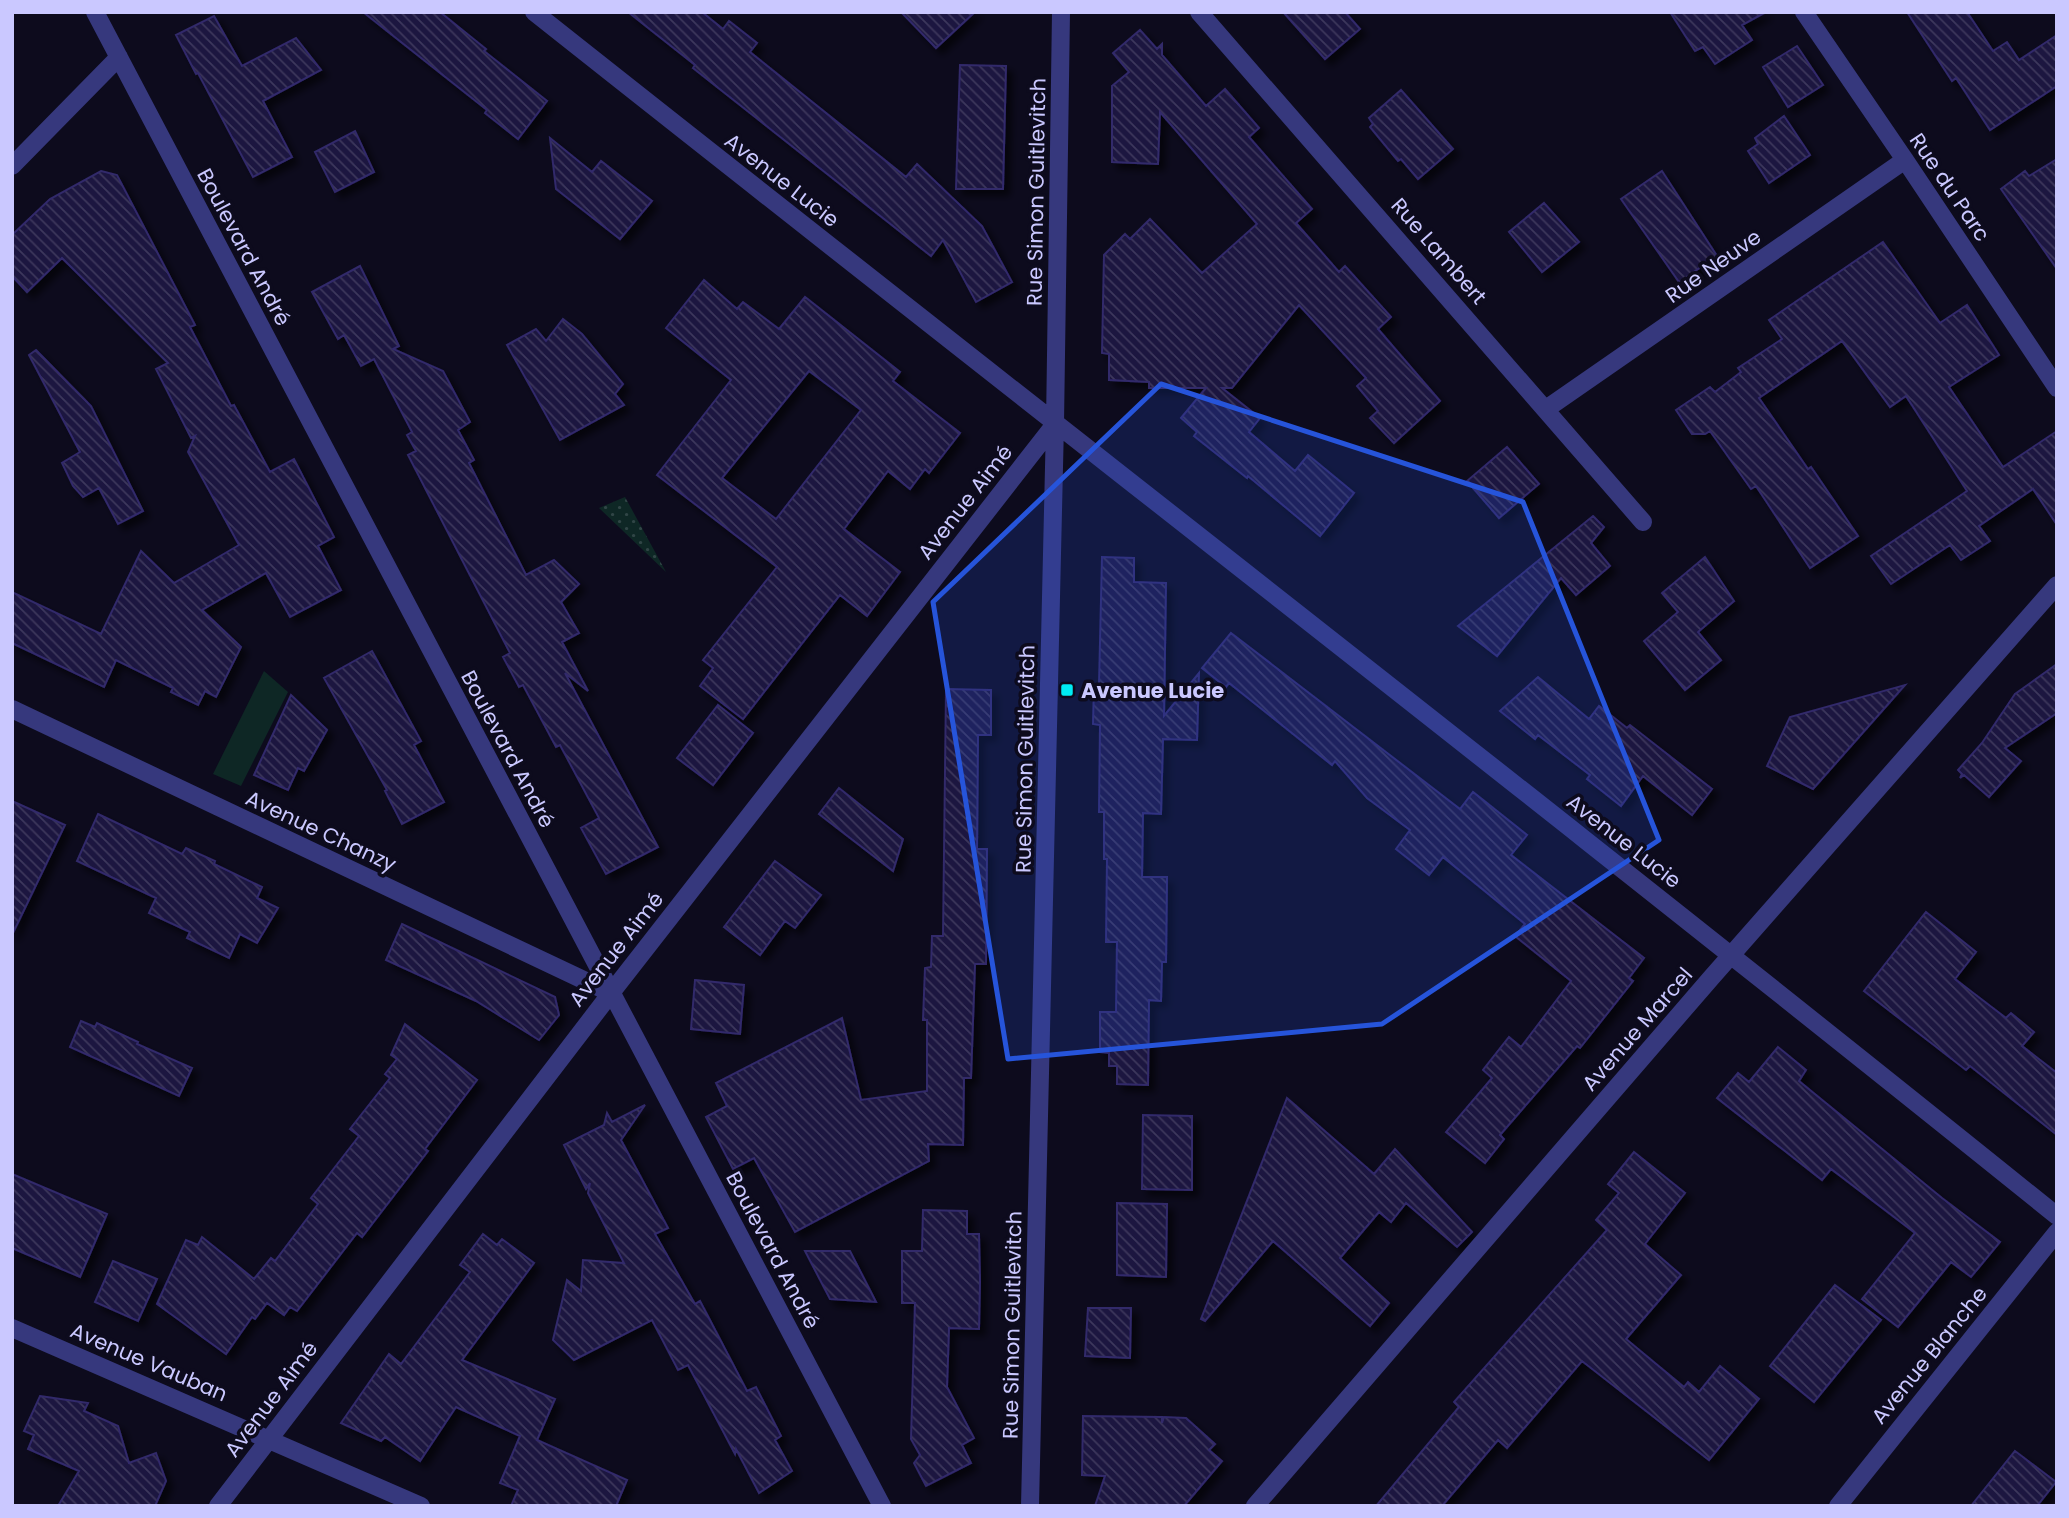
<svg xmlns="http://www.w3.org/2000/svg" width="2069" height="1518" font-family="Poppins,sans-serif">
<defs>
<pattern id="park-dots" width="8" height="8" patternUnits="userSpaceOnUse" patternTransform="scale(1.75)"><rect width="8" height="8" fill="#0e2725"/><path d="M2 2h.1M6 6h.1" fill="none" stroke="#304546" stroke-width="1.8" stroke-linecap="round"/></pattern>
<pattern id="building-back-hatch" width="6" height="6" patternUnits="userSpaceOnUse" patternTransform="scale(1.75)"><rect width="6" height="6" fill="#1c173f"/><path d="M-1 5l2 2M0 0l6 6M5-1l2 2" fill="none" stroke="#3c375c"/></pattern>
<filter id="shadow"><feDropShadow dx="6" dy="6" stdDeviation="3.5" flood-color="#0009"/></filter>
</defs>
<rect width="100%" height="100%" fill="#0d0b1d"/>
<path fill="url(#park-dots)" d="M 625,497 L 666,572 L 599,508 Z"/>
<path fill="#0e2725" d="M 264,671 L 288,692 L 241,786 L 213,774 Z"/>
<path fill="url(#building-back-hatch)" stroke="#31296b" stroke-width="2" fill-rule="evenodd" filter="url(#shadow)" d="M 363,12 L 440,12 L 486,49 L 484,51 L 547,101 L 518,139 L 485,113 L 487,110 Z
M 628,12 L 702,12 L 723,29 L 729,21 L 757,43 L 750,52 L 906,177 L 917,164 L 982,226 L 1012,282 L 976,302 L 943,240 L 931,256 L 693,68 L 695,65 Z
M 901,12 L 975,12 L 936,48 Z
M 1283,12 L 1345,12 L 1360,29 L 1325,59 Z
M 1670,12 L 1766,12 L 1742,25 L 1752,40 L 1715,64 L 1703,47 L 1695,51 Z
M 1907,12 L 1967,12 L 1993,51 L 2007,42 L 2019,60 L 2057,35 L 2057,86 L 1990,130 L 1956,78 L 1952,81 Z
M 214,16 L 242,66 L 296,38 L 321,70 L 263,101 L 292,157 L 253,177 L 198,73 L 196,74 L 176,35 Z
M 1140,30 L 1157,49 L 1162,44 L 1162,55 L 1206,106 L 1225,89 L 1259,128 L 1249,137 L 1312,209 L 1296,223 L 1339,272 L 1345,266 L 1391,317 L 1378,329 L 1440,401 L 1394,443 L 1370,418 L 1378,411 L 1357,386 L 1366,378 L 1299,305 L 1232,388 L 1222,388 L 1260,418 L 1249,432 L 1295,471 L 1308,455 L 1354,493 L 1320,536 L 1248,476 L 1247,478 L 1194,436 L 1197,432 L 1181,418 L 1206,388 L 1149,388 L 1149,382 L 1109,380 L 1109,354 L 1102,353 L 1104,255 L 1125,234 L 1130,239 L 1150,219 L 1202,273 L 1257,224 L 1160,112 L 1158,164 L 1112,162 L 1112,86 L 1129,72 L 1113,53 Z
M 1797,46 L 1823,85 L 1788,107 L 1763,67 Z
M 960,65 L 1006,66 L 1003,189 L 956,189 Z
M 1401,90 L 1453,149 L 1418,179 L 1401,159 L 1398,161 L 1370,127 L 1373,124 L 1369,118 Z
M 1784,116 L 1810,155 L 1769,183 L 1748,151 L 1758,144 L 1755,138 Z
M 355,131 L 374,172 L 335,192 L 315,152 Z
M 550,138 L 592,172 L 601,161 L 652,201 L 620,239 L 556,189 Z
M 2057,159 L 2057,269 L 2001,189 L 2025,171 L 2029,176 Z
M 101,171 L 117,175 L 195,325 L 190,327 L 231,406 L 234,405 L 270,472 L 294,459 L 334,537 L 318,546 L 341,590 L 290,617 L 266,573 L 202,610 L 241,647 L 216,697 L 205,691 L 198,705 L 171,692 L 173,688 L 116,660 L 104,687 L 12,643 L 12,592 L 101,634 L 141,551 L 174,583 L 239,545 L 188,452 L 195,436 L 191,438 L 156,369 L 168,363 L 62,258 L 27,292 L 12,276 L 12,235 L 50,199 Z
M 1662,171 L 1717,256 L 1679,282 L 1621,199 Z
M 1544,203 L 1579,242 L 1542,272 L 1509,232 Z
M 1883,242 L 1940,323 L 1967,305 L 1999,355 L 1949,387 L 2003,467 L 2057,431 L 2057,525 L 2033,489 L 1979,526 L 1990,541 L 1961,560 L 1950,545 L 1891,584 L 1871,556 L 1967,491 L 1906,396 L 1890,407 L 1842,341 L 1759,398 L 1808,469 L 1811,467 L 1858,536 L 1810,568 L 1756,486 L 1751,489 L 1710,431 L 1705,434 L 1692,434 L 1676,410 L 1710,387 L 1715,392 L 1741,372 L 1738,368 L 1782,339 L 1769,320 Z
M 360,266 L 399,346 L 393,349 L 443,371 L 470,422 L 458,430 L 474,460 L 469,463 L 526,575 L 554,560 L 579,584 L 561,602 L 579,633 L 562,642 L 588,691 L 565,673 L 658,847 L 606,874 L 581,828 L 599,818 L 560,745 L 556,747 L 523,685 L 519,687 L 503,657 L 510,653 L 408,455 L 416,451 L 407,435 L 412,432 L 374,359 L 361,366 L 344,335 L 338,339 L 312,292 Z
M 704,280 L 737,309 L 743,302 L 779,329 L 805,297 L 900,372 L 893,381 L 960,433 L 929,473 L 925,469 L 910,489 L 888,471 L 844,529 L 900,572 L 867,616 L 840,595 L 743,719 L 700,686 L 713,668 L 703,660 L 777,567 L 657,475 L 731,380 L 666,328 ZM 809,371 L 861,410 L 776,519 L 722,478 Z
M 563,319 L 582,334 L 623,384 L 615,394 L 624,405 L 560,440 L 507,345 L 536,329 L 546,341 Z
M 36,350 L 91,406 L 143,511 L 118,524 L 99,488 L 83,497 L 73,486 L 62,463 L 80,452 L 29,355 Z
M 1507,447 L 1539,484 L 1499,518 L 1467,481 Z
M 1593,516 L 1604,527 L 1591,543 L 1610,566 L 1576,595 L 1561,578 L 1497,656 L 1458,626 Z
M 1102,557 L 1134,558 L 1134,582 L 1166,583 L 1164,716 L 1199,673 L 1197,740 L 1163,739 L 1161,814 L 1143,813 L 1142,877 L 1167,877 L 1166,962 L 1162,962 L 1161,1001 L 1149,1000 L 1148,1085 L 1117,1084 L 1117,1066 L 1109,1066 L 1109,1053 L 1100,1052 L 1100,1012 L 1116,1012 L 1117,942 L 1106,942 L 1107,859 L 1104,859 L 1104,812 L 1099,812 L 1100,725 L 1093,724 L 1094,685 L 1099,685 Z
M 1705,557 L 1734,601 L 1698,632 L 1721,660 L 1685,690 L 1644,641 L 1678,612 L 1662,593 Z
M 1231,633 L 1460,809 L 1473,792 L 1527,835 L 1511,855 L 1644,958 L 1629,978 L 1633,981 L 1580,1048 L 1577,1046 L 1500,1135 L 1504,1139 L 1485,1163 L 1446,1132 L 1492,1078 L 1483,1070 L 1509,1037 L 1521,1047 L 1571,981 L 1515,936 L 1525,924 L 1443,857 L 1429,875 L 1396,849 L 1410,830 L 1367,798 L 1335,761 L 1332,765 L 1229,683 L 1226,687 L 1202,668 Z
M 372,651 L 421,741 L 414,745 L 444,802 L 402,824 L 385,791 L 387,790 L 324,678 Z
M 2057,664 L 2057,713 L 2005,748 L 2021,761 L 1989,797 L 1964,775 L 1960,778 L 1962,774 L 1958,770 L 1982,743 L 2015,694 Z
M 1538,677 L 1589,719 L 1599,706 L 1627,728 L 1630,725 L 1712,789 L 1692,815 L 1643,776 L 1621,806 L 1587,779 L 1590,775 L 1538,735 L 1535,739 L 1500,711 Z
M 1905,685 L 1813,789 L 1767,766 L 1790,717 Z
M 946,689 L 991,690 L 991,735 L 978,735 L 977,849 L 987,849 L 986,964 L 975,964 L 971,1078 L 964,1078 L 963,1145 L 928,1144 L 929,1161 L 795,1232 L 754,1158 L 733,1169 L 706,1117 L 727,1106 L 716,1083 L 842,1018 L 861,1100 L 927,1091 L 927,1020 L 923,1020 L 925,968 L 931,967 L 932,936 L 943,936 Z
M 291,695 L 327,730 L 304,771 L 298,768 L 288,790 L 254,775 Z
M 718,705 L 753,733 L 713,785 L 677,758 Z
M 839,788 L 903,839 L 893,871 L 819,814 Z
M 12,801 L 65,825 L 12,935 Z
M 98,814 L 182,854 L 186,848 L 215,861 L 214,864 L 262,887 L 257,898 L 278,908 L 257,943 L 240,934 L 229,958 L 187,938 L 190,932 L 149,913 L 156,898 L 77,861 Z
M 775,861 L 821,895 L 795,928 L 785,921 L 760,955 L 724,927 Z
M 1926,912 L 1976,952 L 1955,979 L 2006,1018 L 2011,1013 L 2034,1032 L 2022,1046 L 2057,1073 L 2057,1135 L 1970,1066 L 1966,1070 L 1864,991 Z
M 402,924 L 555,997 L 559,1015 L 539,1040 L 476,1001 L 386,960 Z
M 695,980 L 744,985 L 740,1034 L 691,1029 Z
M 81,1021 L 95,1027 L 97,1023 L 138,1042 L 137,1044 L 192,1068 L 179,1096 L 70,1047 Z
M 405,1024 L 477,1080 L 425,1149 L 428,1151 L 409,1176 L 362,1237 L 357,1233 L 297,1311 L 290,1307 L 284,1315 L 267,1303 L 255,1319 L 252,1317 L 226,1354 L 157,1304 L 186,1240 L 198,1245 L 202,1237 L 254,1279 L 271,1258 L 275,1261 L 318,1204 L 311,1198 L 359,1136 L 350,1129 L 390,1078 L 385,1074 L 397,1059 L 391,1055 Z
M 1778,1047 L 1806,1070 L 1799,1081 L 1942,1198 L 2000,1242 L 1971,1277 L 1951,1262 L 1898,1327 L 1862,1299 L 1915,1233 L 1831,1169 L 1822,1180 L 1717,1098 L 1738,1073 L 1749,1082 Z
M 1287,1098 L 1374,1174 L 1395,1149 L 1472,1232 L 1457,1247 L 1406,1203 L 1391,1222 L 1379,1212 L 1340,1258 L 1389,1303 L 1370,1326 L 1273,1241 L 1205,1321 L 1201,1319 Z
M 645,1105 L 621,1140 L 668,1228 L 655,1234 L 695,1304 L 700,1301 L 747,1391 L 756,1387 L 781,1436 L 775,1440 L 792,1471 L 759,1493 L 736,1449 L 735,1454 L 688,1365 L 678,1370 L 652,1320 L 574,1360 L 553,1340 L 567,1280 L 581,1291 L 583,1260 L 624,1263 L 588,1193 L 590,1183 L 586,1189 L 564,1145 L 604,1125 L 607,1113 L 612,1122 Z
M 1143,1115 L 1192,1116 L 1192,1190 L 1142,1189 Z
M 1634,1152 L 1685,1193 L 1645,1244 L 1681,1275 L 1626,1339 L 1684,1387 L 1688,1382 L 1699,1392 L 1720,1366 L 1759,1399 L 1709,1460 L 1582,1361 L 1507,1448 L 1498,1440 L 1442,1506 L 1376,1506 L 1459,1407 L 1454,1402 L 1607,1230 L 1596,1220 L 1619,1193 L 1608,1184 Z
M 12,1174 L 107,1214 L 80,1277 L 12,1248 Z
M 1117,1203 L 1167,1204 L 1166,1277 L 1117,1275 Z
M 923,1210 L 967,1211 L 967,1234 L 979,1234 L 980,1282 L 979,1329 L 949,1328 L 947,1387 L 974,1438 L 962,1445 L 971,1463 L 926,1486 L 914,1463 L 920,1455 L 911,1439 L 915,1303 L 902,1303 L 902,1251 L 922,1251 Z
M 483,1234 L 497,1245 L 502,1239 L 534,1263 L 462,1360 L 555,1399 L 537,1440 L 627,1480 L 616,1506 L 511,1506 L 518,1490 L 500,1483 L 520,1436 L 456,1407 L 420,1461 L 385,1437 L 381,1441 L 341,1423 L 389,1354 L 401,1364 L 470,1272 L 460,1265 Z
M 805,1251 L 850,1251 L 876,1302 L 830,1299 Z
M 113,1261 L 157,1279 L 138,1321 L 95,1302 Z
M 1835,1285 L 1881,1320 L 1814,1402 L 1770,1366 Z
M 1088,1308 L 1131,1308 L 1130,1358 L 1085,1356 Z
M 40,1396 L 88,1403 L 84,1411 L 118,1426 L 129,1463 L 156,1453 L 166,1481 L 155,1506 L 58,1506 L 79,1471 L 28,1449 L 34,1435 L 24,1431 Z
M 1083,1416 L 1162,1417 L 1162,1423 L 1164,1417 L 1186,1418 L 1215,1444 L 1209,1450 L 1222,1461 L 1184,1506 L 1095,1506 L 1105,1476 L 1082,1475 Z
M 2015,1451 L 2056,1482 L 2037,1506 L 1971,1506 Z"/>
<g fill="none" stroke-linecap="round" stroke-linejoin="round">
<path stroke="#36387d" stroke-width="18" d="M 95,12 L 882,1506
M 534,12 C 1041,414 1553,810 2057,1216
M 1199,12 L 1643,522
M 1804,12 L 1905,160 L 2057,388
M 12,166 L 119,57
M 1546,409 L 1905,160
M 12,709 L 611,993
M 12,1328 L 421,1506
M 218,1506 L 611,993 L 1055,424
M 1030,1506 L 1055,424 L 1061,12
M 1255,1506 L 1711,978 L 2057,585
M 1838,1506 L 2057,1232"/>
</g>
<path fill="#2654da" fill-opacity="0.2" stroke="#2654da" stroke-width="5" stroke-linejoin="round" d="M 1161,384 L 1523,502 L 1659,840 L 1382,1024 L 1008,1059 L 933,602 Z"/>
<rect fill="#00ebf3" stroke="#0d0b1d" stroke-width="2.5" x="1060" y="683" width="14" height="14" rx="3.5"/>
<g text-anchor="middle" dominant-baseline="central" stroke-width="7" stroke-linejoin="round" paint-order="stroke">
<g font-size="21" fill="#cac8ff" stroke="#0d0b1d">
<text transform="translate(782 180) rotate(38)">Avenue Lucie</text>
<text transform="translate(1950 187) rotate(56)">Rue du Parc</text>
<text transform="translate(1036 192) rotate(-89)">Rue Simon Guitlevitch</text>
<text transform="translate(244 247) rotate(62)">Boulevard André</text>
<text transform="translate(1439 251) rotate(49)">Rue Lambert</text>
<text transform="translate(1713 266) rotate(-35)">Rue Neuve</text>
<text transform="translate(965 502) rotate(-52)">Avenue Aimé</text>
<text transform="translate(508 749) rotate(62)">Boulevard André</text>
<text transform="translate(1025 759) rotate(-89)">Rue Simon Guitlevitch</text>
<text transform="translate(321 831) rotate(25)">Avenue Chanzy</text>
<text transform="translate(1624 841) rotate(38)">Avenue Lucie</text>
<text transform="translate(616 949) rotate(-52)">Avenue Aimé</text>
<text transform="translate(1637 1029) rotate(-49)">Avenue Marcel</text>
<text transform="translate(773 1250) rotate(62)">Boulevard André</text>
<text transform="translate(1012 1325) rotate(-89)">Rue Simon Guitlevitch</text>
<text transform="translate(1929 1355) rotate(-51)">Avenue Blanche</text>
<text transform="translate(149 1362) rotate(23)">Avenue Vauban</text>
<text transform="translate(271 1399) rotate(-53)">Avenue Aimé</text>
</g>
<g font-size="21" font-weight="bold" fill="#cac8ff" stroke="#0d0b1d" text-anchor="start">
<text x="1081" y="690">Avenue Lucie</text>
</g>
</g>
<rect width="2069" height="1518" fill="none" stroke="#cac8ff" stroke-width="28"/>
</svg>
